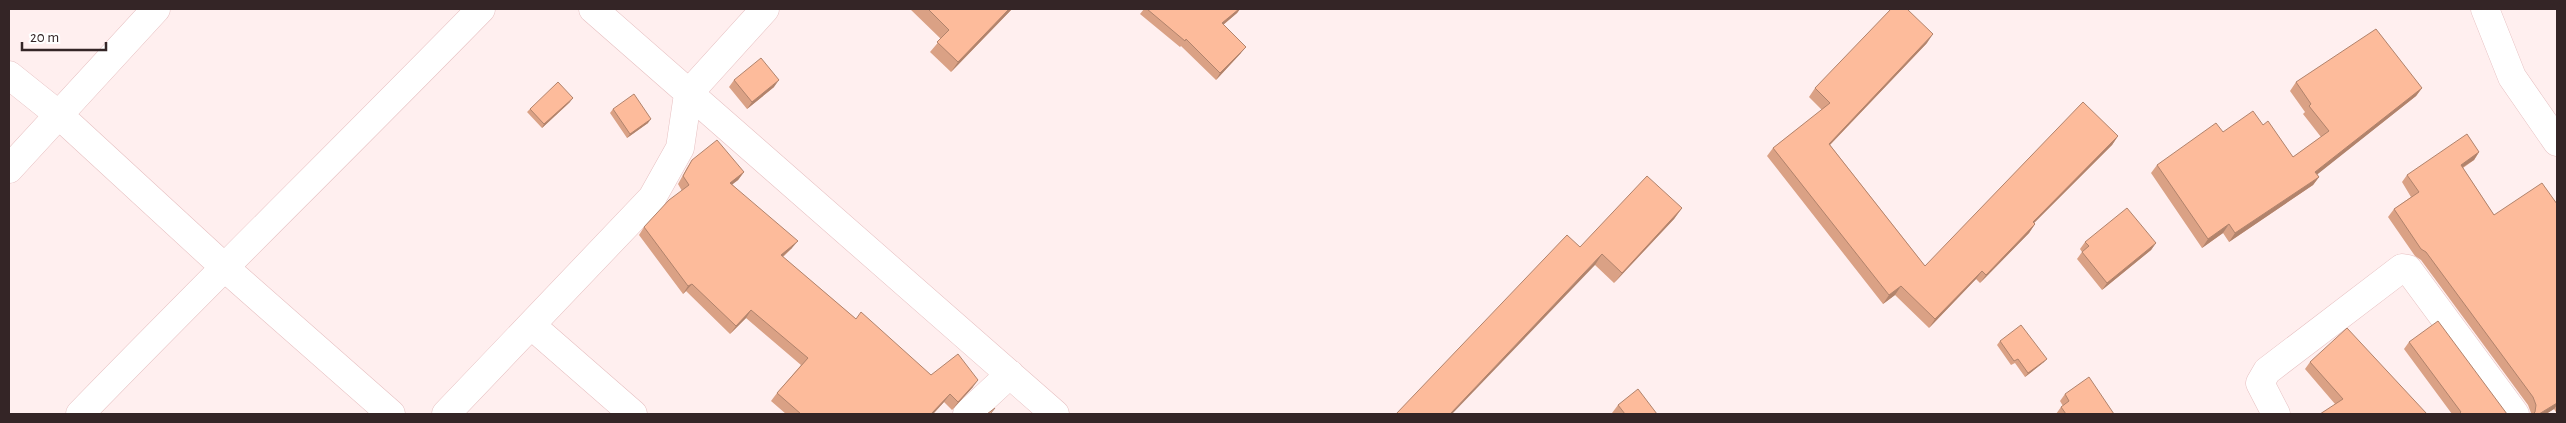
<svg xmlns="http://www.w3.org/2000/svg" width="2566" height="423" font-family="'Alegreya Sans',sans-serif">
<rect width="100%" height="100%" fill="#ffefef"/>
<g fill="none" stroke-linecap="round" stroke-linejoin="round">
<defs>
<path id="minor" d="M 593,9 L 1055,414
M 2485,9 L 2512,77 L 2557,142
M 9,75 L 59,115 L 223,266 L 391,414
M 9,169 L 156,9
M 531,325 L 633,414
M 80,414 C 212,278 348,145 481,9
M 446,414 L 652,198 L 680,148 L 688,94 L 765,9
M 967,414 L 1010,374
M 2276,414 L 2260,383 L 2267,371 L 2402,268 L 2408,269 L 2515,414"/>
</defs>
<use href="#minor" stroke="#e6bfc0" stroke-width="29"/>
<use href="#minor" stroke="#fff" stroke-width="28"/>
</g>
<path fill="#daa185" d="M 910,9 L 1012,9 L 951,72 L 930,52 L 941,39 Z
M 1144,9 L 1240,9 L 1237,13 L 1223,25 L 1241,53 L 1216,80 L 1181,46 L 1180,47 L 1140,14 Z
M 1927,43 L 1830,145 L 1925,266 L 2118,136 L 2112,145 L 2034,223 L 2035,224 L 2029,233 L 1980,283 L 1976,279 L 1929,328 L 1895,295 L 1883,304 L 1767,156 L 1773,148 L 1822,110 L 1809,97 L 1815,88 Z
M 734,80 L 774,87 L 747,109 L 729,87 Z
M 2296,82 L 2422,88 L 2416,96 L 2317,174 L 2319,177 L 2313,185 L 2229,242 L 2223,233 L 2202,248 L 2151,173 L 2157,165 L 2223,132 L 2263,125 L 2293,157 L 2321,137 L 2303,114 L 2305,112 L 2290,91 Z
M 570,102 L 542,128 L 527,112 L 530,109 Z
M 613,109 L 648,123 L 627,138 L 610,113 Z
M 2479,152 L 2474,160 L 2463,168 L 2494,215 L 2557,204 L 2557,414 L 2554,409 L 2546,414 L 2530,414 L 2531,413 L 2528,405 L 2421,260 L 2415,256 L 2388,217 L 2394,209 L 2411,197 L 2402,182 L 2407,175 Z
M 692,160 L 744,172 L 738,180 L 732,184 L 792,248 L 783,257 L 856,319 L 931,375 L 973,387 L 952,410 L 944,402 L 933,414 L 786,414 L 771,401 L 777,393 L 801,365 L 746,318 L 730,334 L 686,291 L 683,294 L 639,235 L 644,227 L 682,191 L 678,184 L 687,168 Z
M 1682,208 L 1674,219 L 1614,283 L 1595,265 L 1580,247 Z
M 2085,242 L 2156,243 L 2151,250 L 2102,290 L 2077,259 L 2082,252 L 2080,249 Z
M 2000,341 L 2044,362 L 2025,377 L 2015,363 L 2011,365 L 1997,345 Z
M 2409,342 L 2507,414 L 2452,414 L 2404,349 Z
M 2310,362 L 2427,414 L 2335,404 L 2305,369 Z
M 2065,394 L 2114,414 L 2056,414 L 2061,407 L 2063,406 L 2060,401 Z
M 1618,405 L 1657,414 L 1613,414 L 1612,413 Z"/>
<path fill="#b1836c" d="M 1009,9 L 1012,9 L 951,72 L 958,62 Z
M 1239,9 L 1240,9 L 1237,13 L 1217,30 L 1222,23 Z
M 1933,34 L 1927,43 L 1823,152 L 1829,144 Z
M 1246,47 L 1241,53 L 1216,80 L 1220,73 Z
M 779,80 L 774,87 L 747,109 L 752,102 Z
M 2422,88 L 2416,96 L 2309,181 L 2315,172 Z
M 573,98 L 570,102 L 542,128 L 544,124 Z
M 651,119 L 648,123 L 627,138 L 630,134 Z
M 2118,136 L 2112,145 L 2027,230 L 2033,222 Z
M 2479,152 L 2474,160 L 2455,172 L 2461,165 Z
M 744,172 L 738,180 L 724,191 L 730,183 Z
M 2319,177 L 2313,185 L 2229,242 L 2235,233 Z
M 1682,208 L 1674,219 L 1614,283 L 1622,273 Z
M 2035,224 L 2029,233 L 1980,283 L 1986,275 Z
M 2229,224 L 2223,233 L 2202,248 L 2208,239 Z
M 798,241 L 792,248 L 775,263 L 781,255 Z
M 2156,243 L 2151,250 L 2102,290 L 2107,283 Z
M 1602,254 L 1595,265 L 1452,414 L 1450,414 Z
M 1982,271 L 1976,279 L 1929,328 L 1935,319 Z
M 692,284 L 686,291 L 683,294 L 688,286 Z
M 1901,286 L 1895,295 L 1883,304 L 1889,295 Z
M 751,310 L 746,318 L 730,334 L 736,326 Z
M 2047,359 L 2044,362 L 2025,377 L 2028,373 Z
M 978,380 L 973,387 L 952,410 L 958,402 Z
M 950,394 L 944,402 L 933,414 L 931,414 Z
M 2557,403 L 2557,405 L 2554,409 L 2546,414 L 2539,414 Z"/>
<path fill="#fdbb9b" stroke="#b1836c" d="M 928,9 L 1009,9 L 958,62 L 937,42 L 949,30 Z
M 1147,9 L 1239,9 L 1222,23 L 1246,47 L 1220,73 L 1186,39 L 1185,41 Z
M 1891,9 L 1907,9 L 1933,34 L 1829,144 L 1925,266 L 2083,102 L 2118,136 L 2033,222 L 2035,224 L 1986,275 L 1982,271 L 1935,319 L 1901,286 L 1889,295 L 1773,148 L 1830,103 L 1815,88 Z
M 2376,29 L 2422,88 L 2315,172 L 2319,177 L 2235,233 L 2229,224 L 2208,239 L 2157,165 L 2216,123 L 2223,132 L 2253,111 L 2263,125 L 2268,121 L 2293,157 L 2329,131 L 2309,106 L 2311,104 L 2296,82 Z
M 761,58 L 779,80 L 752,102 L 734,80 Z
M 558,82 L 573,98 L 544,124 L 530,109 Z
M 634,94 L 651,119 L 630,134 L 613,109 Z
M 2467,134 L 2479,152 L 2461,165 L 2494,215 L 2542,183 L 2557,204 L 2557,403 L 2539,414 L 2533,414 L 2535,412 L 2536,405 L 2533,397 L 2426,252 L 2421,249 L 2394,209 L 2419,192 L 2407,175 Z
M 717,140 L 744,172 L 730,183 L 798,241 L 781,255 L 856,319 L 861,312 L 931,375 L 958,354 L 978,380 L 958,402 L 950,394 L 931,414 L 801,414 L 777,393 L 808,358 L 751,310 L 736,326 L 692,284 L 688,286 L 644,227 L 669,200 L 689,185 L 683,176 L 692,160 Z
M 1647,176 L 1682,208 L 1622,273 L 1602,254 L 1450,414 L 1396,414 L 1567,235 L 1580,247 Z
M 2127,208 L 2156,243 L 2107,283 L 2082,252 L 2089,246 L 2085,242 Z
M 2438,321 L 2507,414 L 2459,414 L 2461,412 L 2409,342 Z
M 2021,325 L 2047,359 L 2028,373 L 2018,359 L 2014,361 L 2000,341 Z
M 2347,328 L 2427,414 L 2320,414 L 2343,399 L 2310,362 Z
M 2089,377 L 2114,414 L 2066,414 L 2061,407 L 2069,401 L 2065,394 Z
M 1638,389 L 1657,414 L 1625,414 L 1618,405 Z
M 995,408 L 990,414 L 987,414 Z"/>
<rect width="2566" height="423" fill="none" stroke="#342526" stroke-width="20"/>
<path d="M22 42v8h84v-8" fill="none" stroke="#342526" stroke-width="2.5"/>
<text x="30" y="42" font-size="15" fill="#342526" stroke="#ffffff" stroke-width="4" paint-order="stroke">20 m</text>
</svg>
